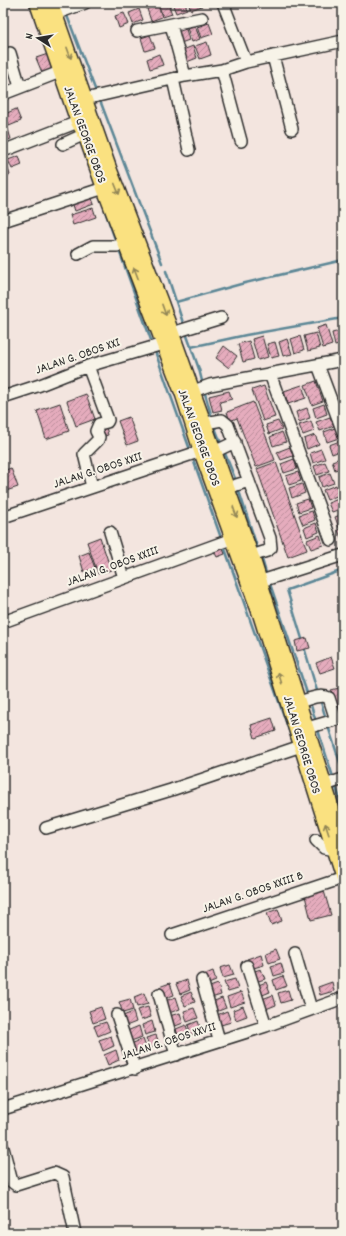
<svg xmlns="http://www.w3.org/2000/svg" width="346" height="1236" font-family="Dekko,sans-serif">
<defs>
<pattern id="building-hatch" width="6" height="6" patternUnits="userSpaceOnUse"><rect width="6" height="6" fill="#e5acbd"/><path d="M-1 1l2-2M0 6l6-6M5 7l2-2" fill="none" stroke="#ba8c9a"/></pattern>
</defs>
<rect width="100%" height="100%" fill="#f3e5df"/>
<filter id="ink" filterUnits="userSpaceOnUse"><feTurbulence type="fractalNoise" baseFrequency=".025" numOctaves="2"/><feDisplacementMap in="SourceGraphic" scale="8" xChannelSelector="R" yChannelSelector="G"/><feConvolveMatrix kernelMatrix="1 2 1 2 8 2 1 2 1" color-interpolation-filters="sRGB"/></filter>
<g filter="url(#ink)">
<g fill="none" stroke-linecap="round" stroke-linejoin="round">
<path stroke="#5c8796" stroke-width="2.5" d="M 66,13 L 95,89
M 101,103 L 162,263
M 105,211 L 115,239
M 120,253 L 151,340
M 166,271 L 184,326
M 176,302 L 241,284 L 343,260
M 186,333 L 199,369 L 203,385
M 191,347 L 246,335 L 343,318
M 156,354 L 189,447
M 204,390 L 212,418
M 214,425 L 222,446
M 224,451 L 236,481
M 194,462 L 220,535
M 238,488 L 258,550
M 225,549 L 290,733
M 261,556 L 267,576
M 269,581 L 308,696
M 303,642 L 287,590 L 343,570
M 304,647 L 318,694
M 320,699 L 326,719
M 310,702 L 316,722
M 328,726 L 343,772
M 317,727 L 334,780
M 335,784 L 343,809
M 339,887 L 343,899"/>
</g>
<path fill="url(#building-hatch)" stroke="#2b2b2b" d="M 168,3 L 172,14 L 163,17 L 159,6 Z
M 172,3 L 185,3 L 187,9 L 176,13 Z
M 188,3 L 201,3 L 202,6 L 191,10 Z
M 158,5 L 162,17 L 151,21 L 147,9 Z
M 139,9 L 143,20 L 133,24 L 129,13 Z
M 124,13 L 129,24 L 119,28 L 115,16 Z
M 209,23 L 213,34 L 201,38 L 197,27 Z
M 195,26 L 200,39 L 192,42 L 187,28 Z
M 186,29 L 189,40 L 178,44 L 174,33 Z
M 150,35 L 155,48 L 145,51 L 141,38 Z
M 207,42 L 211,55 L 200,59 L 195,46 Z
M 193,46 L 197,58 L 184,63 L 180,51 Z
M 48,54 L 54,70 L 43,75 L 36,58 Z
M 159,54 L 163,65 L 150,69 L 147,59 Z
M 16,109 L 21,121 L 9,126 L 5,114 Z
M 7,126 L 11,139 L 3,141 L 3,127 Z
M 19,156 L 22,165 L 12,169 L 8,160 Z
M 6,162 L 10,175 L 3,178 L 3,163 Z
M 91,196 L 94,204 L 75,211 L 72,202 Z
M 93,208 L 96,217 L 73,225 L 70,215 Z
M 326,325 L 332,345 L 323,348 L 317,328 Z
M 340,331 L 343,344 L 335,346 L 332,333 Z
M 316,333 L 320,348 L 308,351 L 304,336 Z
M 262,336 L 268,357 L 258,360 L 252,339 Z
M 300,336 L 304,350 L 295,353 L 291,339 Z
M 287,339 L 292,354 L 283,356 L 279,342 Z
M 249,341 L 254,359 L 243,362 L 238,344 Z
M 275,342 L 279,356 L 271,358 L 267,344 Z
M 224,346 L 237,356 L 229,368 L 216,358 Z
M 343,373 L 343,388 L 339,374 Z
M 316,381 L 323,401 L 312,405 L 305,385 Z
M 302,385 L 306,398 L 288,404 L 284,391 Z
M 264,386 L 275,417 L 263,421 L 252,390 Z
M 229,391 L 232,399 L 220,402 L 222,410 L 213,412 L 209,396 Z
M 86,394 L 95,419 L 76,426 L 67,401 Z
M 253,402 L 275,460 L 256,467 L 237,418 L 230,421 L 227,412 Z
M 60,403 L 69,431 L 46,439 L 37,411 Z
M 324,404 L 327,414 L 316,418 L 313,408 Z
M 307,408 L 310,418 L 299,422 L 296,412 Z
M 129,417 L 138,441 L 127,445 L 118,421 Z
M 330,417 L 334,426 L 320,431 L 316,422 Z
M 278,421 L 282,429 L 269,434 L 266,425 Z
M 311,421 L 314,431 L 303,435 L 299,425 Z
M 106,427 L 108,435 L 101,437 L 98,429 Z
M 335,428 L 339,438 L 327,442 L 324,432 Z
M 282,432 L 286,442 L 273,446 L 270,437 Z
M 315,435 L 319,444 L 307,449 L 304,439 Z
M 340,441 L 343,450 L 332,454 L 329,445 Z
M 290,447 L 293,456 L 281,460 L 277,452 Z
M 321,449 L 325,459 L 313,463 L 310,453 Z
M 343,457 L 343,467 L 335,470 L 332,461 Z
M 294,459 L 297,469 L 284,473 L 281,464 Z
M 276,462 L 307,550 L 288,557 L 257,469 Z
M 325,462 L 329,471 L 317,475 L 314,466 Z
M 11,468 L 18,487 L 3,492 L 3,471 Z
M 343,470 L 343,480 L 342,481 L 338,471 Z
M 298,472 L 301,481 L 289,485 L 286,476 Z
M 330,473 L 334,483 L 322,487 L 319,477 Z
M 302,484 L 305,493 L 292,498 L 289,488 Z
M 336,485 L 339,495 L 327,500 L 323,490 Z
M 341,498 L 343,508 L 332,512 L 328,503 Z
M 308,499 L 311,508 L 299,512 L 296,503 Z
M 312,511 L 315,520 L 303,525 L 299,515 Z
M 343,514 L 343,526 L 339,528 L 335,517 Z
M 316,523 L 319,532 L 307,537 L 304,528 Z
M 343,528 L 343,543 L 338,530 Z
M 320,535 L 323,545 L 311,549 L 307,540 Z
M 100,537 L 111,570 L 98,574 L 87,542 Z
M 222,546 L 225,554 L 217,557 L 213,549 Z
M 89,552 L 95,568 L 84,572 L 79,556 Z
M 307,638 L 310,648 L 297,651 L 295,641 Z
M 331,657 L 335,668 L 320,673 L 316,663 Z
M 343,687 L 343,713 L 339,714 L 331,690 Z
M 272,718 L 276,731 L 255,738 L 251,725 Z
M 324,891 L 331,915 L 311,920 L 305,896 Z
M 278,909 L 282,921 L 271,925 L 267,913 Z
M 276,949 L 280,959 L 269,963 L 266,953 Z
M 261,954 L 264,965 L 250,969 L 247,959 Z
M 281,963 L 284,973 L 274,976 L 271,966 Z
M 230,965 L 234,975 L 223,978 L 220,968 Z
M 261,969 L 265,979 L 255,982 L 251,972 Z
M 213,971 L 216,981 L 206,985 L 203,975 Z
M 283,976 L 287,986 L 276,990 L 273,980 Z
M 235,979 L 238,989 L 228,992 L 224,982 Z
M 187,980 L 190,990 L 180,994 L 176,984 Z
M 266,982 L 270,992 L 260,996 L 256,986 Z
M 332,982 L 334,991 L 320,995 L 318,987 Z
M 170,983 L 174,995 L 163,999 L 159,987 Z
M 218,984 L 221,995 L 211,998 L 207,988 Z
M 288,990 L 291,1000 L 281,1003 L 278,993 Z
M 191,992 L 195,1002 L 185,1006 L 181,996 Z
M 241,992 L 245,1002 L 230,1007 L 227,997 Z
M 144,993 L 148,1004 L 137,1007 L 134,997 Z
M 273,995 L 276,1005 L 266,1009 L 262,999 Z
M 176,997 L 180,1009 L 169,1013 L 165,1001 Z
M 222,998 L 226,1008 L 216,1012 L 212,1002 Z
M 130,999 L 133,1010 L 123,1013 L 119,1002 Z
M 243,1006 L 247,1016 L 236,1020 L 233,1010 Z
M 101,1007 L 105,1019 L 93,1023 L 89,1011 Z
M 148,1007 L 151,1017 L 141,1020 L 137,1010 Z
M 194,1008 L 198,1018 L 187,1022 L 184,1011 Z
M 227,1011 L 231,1022 L 221,1025 L 217,1015 Z
M 133,1012 L 136,1022 L 126,1026 L 123,1016 Z
M 180,1013 L 183,1023 L 173,1027 L 169,1016 Z
M 152,1021 L 155,1032 L 145,1035 L 142,1025 Z
M 198,1021 L 201,1031 L 191,1035 L 188,1025 Z
M 106,1022 L 110,1031 L 98,1036 L 94,1026 Z
M 186,1025 L 189,1035 L 179,1039 L 176,1029 Z
M 139,1026 L 142,1037 L 131,1041 L 127,1031 Z
M 156,1035 L 160,1045 L 150,1048 L 146,1038 Z
M 111,1036 L 114,1046 L 103,1051 L 99,1040 Z
M 143,1039 L 147,1050 L 135,1054 L 131,1044 Z
M 116,1050 L 119,1060 L 108,1065 L 104,1055 Z"/>
<g fill="none" stroke-linecap="round" stroke-linejoin="round">
<defs>
<path id="minor" d="M 223,3 L 246,62
M 55,14 L 85,3
M 171,25 L 185,76
M 137,31 L 202,18
M 10,53 L 20,87
M 273,56 L 292,129
M 222,70 L 241,141
M 173,79 L 189,150
M 3,94 L 60,72
M 85,99 L 185,76 L 222,70 L 246,62 L 343,41
M 63,144 L 85,134
M 3,151 L 78,122
M 3,221 L 104,188
M 78,254 L 93,246 L 117,246 L 125,243
M 172,333 L 221,318
M 318,365 L 343,432
M 88,366 L 108,420 L 107,422 L 99,424 L 96,431 L 99,437 L 98,440 L 84,454 L 92,487
M 270,374 L 331,540
M 185,394 L 210,385 L 343,360
M 3,397 L 40,385 L 88,366 L 163,344
M 205,425 L 211,422 L 222,420 L 228,425 L 270,538 L 271,548 L 267,551 L 251,556
M 214,452 L 235,442
M 227,488 L 249,481
M 3,517 L 201,451
M 110,532 L 124,578
M 252,584 L 343,555
M 3,622 L 232,539
M 299,702 C 307,700 321,693 329,698 L 336,720
M 307,728 L 342,718
M 325,785 L 343,779
M 46,828 L 171,790 L 301,746
M 316,840 L 324,848 L 334,850
M 172,935 L 343,878
M 295,954 L 311,1009
M 247,966 L 266,1026
M 202,980 L 219,1040
M 159,994 L 176,1055
M 117,1015 L 135,1069
M 3,1109 L 266,1026 L 343,998
M 3,1148 L 12,1182 L 16,1185 L 54,1173 L 63,1177 L 75,1233"/>
<path id="major" d="M 37,3 L 78,122 L 85,134 L 104,188 L 183,395 L 201,451 L 260,614 L 343,879
M 51,3 L 109,168 L 161,303 L 254,563 L 343,843"/>
</defs>
<use href="#minor" stroke="#2b2b2b" stroke-width="14"/>
<use href="#major" stroke="#2b2b2b" stroke-width="17"/>
<use href="#minor" stroke="#f7f3e8" stroke-width="11"/>
<use href="#major" stroke="#fae180" stroke-width="14"/>
</g>
<defs><path id="oneway-shaft" d="M-6 0H5M1.5-3L5.5 0L1.5 3" fill="none" stroke-width="1.6" stroke-linecap="round" stroke-linejoin="round"/></defs>
<g stroke="#928656">
<use href="#oneway-shaft" transform="translate(69 53) rotate(70)"/>
<use href="#oneway-shaft" transform="translate(117 189) rotate(68)"/>
<use href="#oneway-shaft" transform="translate(136 273) rotate(-111)"/>
<use href="#oneway-shaft" transform="translate(164 310) rotate(70)"/>
<use href="#oneway-shaft" transform="translate(235 512) rotate(70)"/>
<use href="#oneway-shaft" transform="translate(280 678) rotate(-107)"/>
<use href="#oneway-shaft" transform="translate(327 829) rotate(-108)"/>
</g>
</g>
<g text-anchor="middle" dominant-baseline="central" stroke-width="4" stroke-linejoin="round" paint-order="stroke">
<g font-size="13" fill="#2b2b2b" stroke="#f7f3e8">
<text transform="translate(84 135) rotate(70)">JALAN GEORGE OBOS</text>
<text transform="translate(78 357) rotate(-19)">JALAN G. OBOS XXI</text>
<text transform="translate(198 438) rotate(70)">JALAN GEORGE OBOS</text>
<text transform="translate(98 471) rotate(-18)">JALAN G. OBOS XXII</text>
<text transform="translate(113 567) rotate(-20)">JALAN G. OBOS XXIII</text>
<text transform="translate(301 745) rotate(73)">JALAN GEORGE OBOS</text>
<text transform="translate(253 893) rotate(-19)">JALAN G. OBOS XXIII B</text>
<text transform="translate(169 1042) rotate(-18)">JALAN G. OBOS XXVII</text>
</g>
</g>
<rect width="346" height="1236" fill="none" stroke="#f7f3e8" stroke-width="16"/>
<rect x="8" y="8" width="330" height="1220" fill="none" stroke="#2b2b2b" stroke-width="1.5" filter="url(#ink)"/>
<g transform="translate(38 38) rotate(282)" stroke="#f7f3e8" stroke-width="3" paint-order="stroke">
<path d="M0-3L7 15L0 10L-7 15Z" fill="#2b2b2b"/>
<text y="-6" font-size="11" font-weight="bold" text-anchor="middle" fill="#2b2b2b">N</text>
</g>
</svg>
